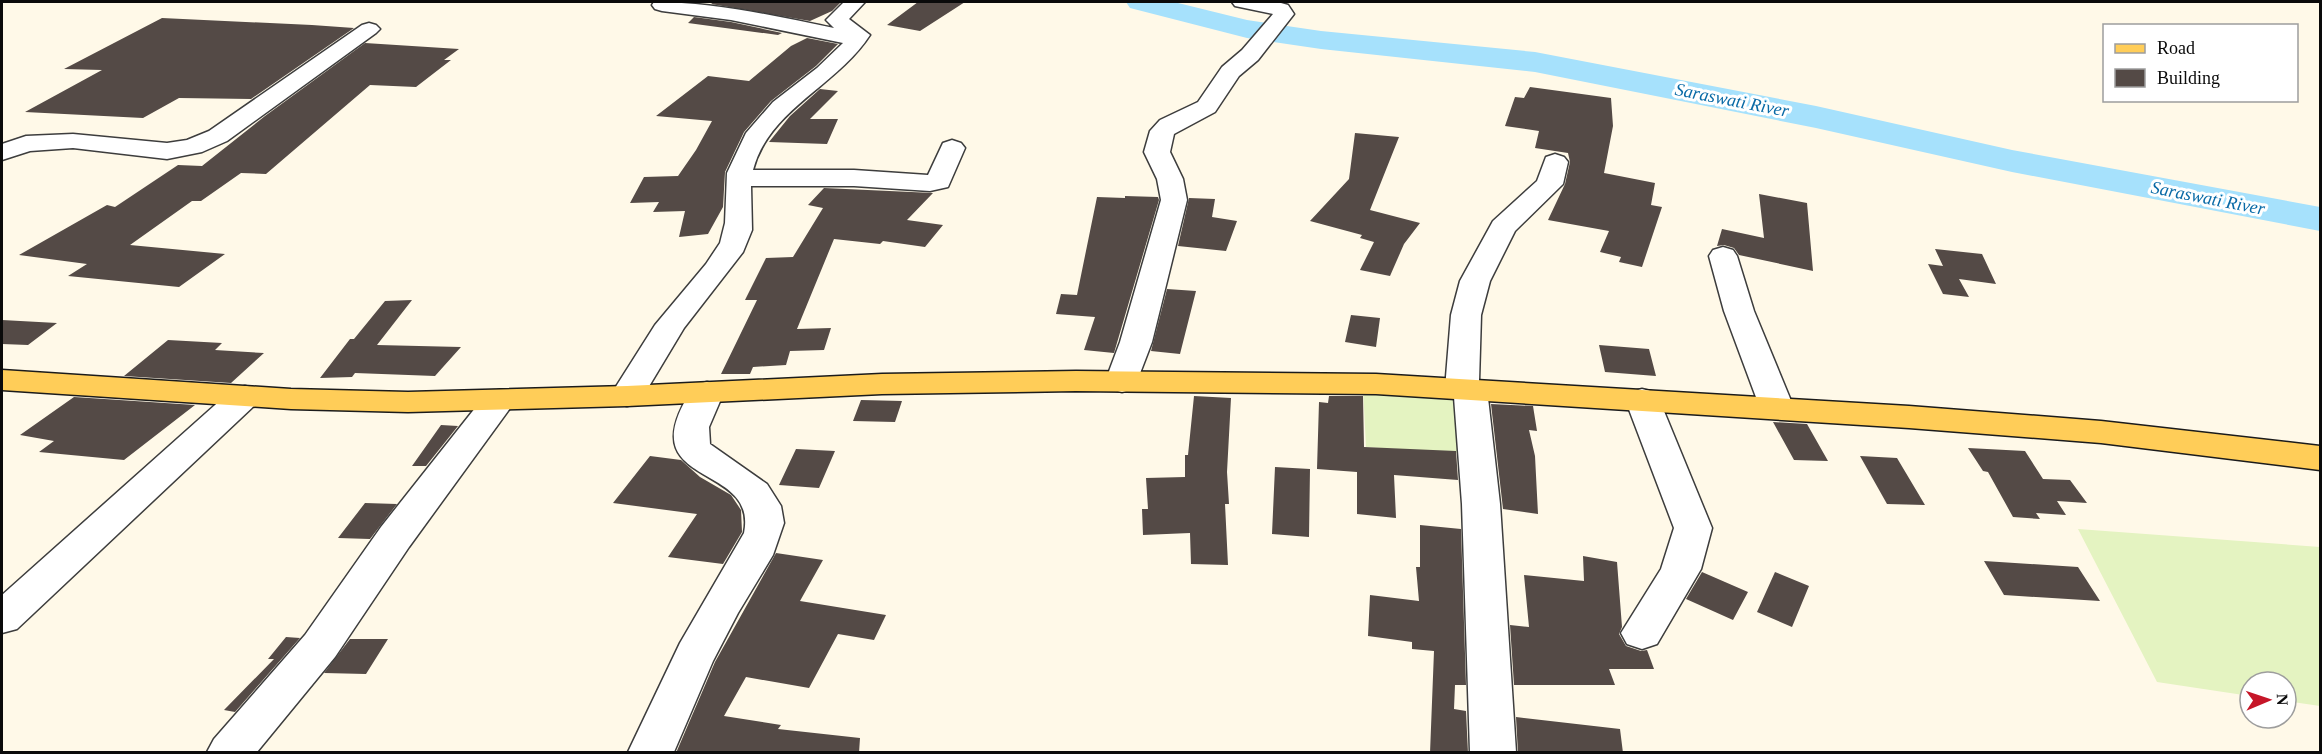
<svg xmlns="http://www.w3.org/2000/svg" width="2322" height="754" font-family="Georgia,serif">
<rect width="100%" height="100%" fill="#fff9e8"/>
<path fill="#e4f3c1" d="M 1363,387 L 1481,392 L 1492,455 L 1366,447 Z
M 2078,529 L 2320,547 L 2320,706 L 2286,701 L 2286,682 L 2250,682 L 2250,696 L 2157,682 Z"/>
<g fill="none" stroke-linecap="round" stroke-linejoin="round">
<path fill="#a6e1fc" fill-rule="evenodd" d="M 1126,2 L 1174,2 L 1247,20 L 1321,31 L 1535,52 L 1816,106 L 2012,150 L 2320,207 L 2320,231 L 2012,172 L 1816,128 L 1535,72 L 1321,49 L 1247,38 L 1130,8 Z"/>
</g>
<path fill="#544a46" d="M 714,2 L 841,2 L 832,11 L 810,21 L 711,4 Z
M 918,2 L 965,2 L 920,31 L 887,25 Z
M 694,17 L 731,22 L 782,33 L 778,35 L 688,23 Z
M 162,18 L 312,25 L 354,28 L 251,99 L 179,98 L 143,118 L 25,112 L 102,70 L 64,69 Z
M 807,38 L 838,44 L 816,66 L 771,101 L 744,132 L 725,172 L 723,207 L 708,234 L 679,237 L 685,211 L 653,212 L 659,202 L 630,203 L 644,177 L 678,176 L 696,150 L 712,121 L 656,116 L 708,76 L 749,81 L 791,46 Z
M 365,43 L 459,49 L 444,60 L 451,60 L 416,87 L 370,85 L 266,174 L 241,173 L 201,201 L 192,201 L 130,245 L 225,254 L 179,287 L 68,276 L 87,264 L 19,255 L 107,205 L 115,207 L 178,165 L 202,166 L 265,116 Z
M 1530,87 L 1611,98 L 1613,126 L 1604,173 L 1655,183 L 1651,205 L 1662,207 L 1642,267 L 1619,262 L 1621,257 L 1600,252 L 1609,231 L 1548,220 L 1565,184 L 1570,162 L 1568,153 L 1535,148 L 1539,131 L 1505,126 L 1515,97 L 1524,98 Z
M 820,89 L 838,91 L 810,119 L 838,119 L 827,144 L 769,142 L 790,116 Z
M 1355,133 L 1399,137 L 1370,210 L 1420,223 L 1404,244 L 1390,276 L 1360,270 L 1374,242 L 1360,238 L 1362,235 L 1310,221 L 1349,179 Z
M 824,188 L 933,193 L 907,220 L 943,225 L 925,247 L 883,241 L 880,244 L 834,239 L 797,329 L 831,328 L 824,350 L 790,351 L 786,365 L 753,367 L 750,374 L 721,374 L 757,300 L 745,300 L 766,258 L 793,257 L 823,208 L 808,205 Z
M 1759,194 L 1807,203 L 1813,271 L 1739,255 L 1734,248 L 1724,245 L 1717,246 L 1722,229 L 1764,238 Z
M 1125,196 L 1158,197 L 1159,200 L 1114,353 L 1084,350 L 1095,317 L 1056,314 L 1061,294 L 1077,295 L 1097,197 L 1125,198 Z
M 1189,198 L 1215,199 L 1212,217 L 1237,221 L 1226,251 L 1178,246 Z
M 1935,249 L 1982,254 L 1996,284 L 1959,279 L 1969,297 L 1943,294 L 1928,264 L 1943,266 Z
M 1167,289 L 1196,291 L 1180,354 L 1151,351 Z
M 412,300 L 377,345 L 461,347 L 435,376 L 355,373 L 352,377 L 320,378 L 350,339 L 354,339 L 385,301 Z
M 1351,315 L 1380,318 L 1376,347 L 1345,342 Z
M 2,320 L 57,323 L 28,345 L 2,344 Z
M 168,340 L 222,343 L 215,350 L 264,353 L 231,383 L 124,376 Z
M 1599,345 L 1649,349 L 1656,376 L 1605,372 Z
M 1194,396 L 1231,398 L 1227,472 L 1229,504 L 1225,504 L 1228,565 L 1191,564 L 1190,533 L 1143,535 L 1142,509 L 1148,509 L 1146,478 L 1185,477 L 1185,455 L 1188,455 Z
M 1329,396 L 1363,396 L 1364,447 L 1456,451 L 1458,480 L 1394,475 L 1396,518 L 1357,514 L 1357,472 L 1317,469 L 1319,402 L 1328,403 Z
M 74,397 L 195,405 L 124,460 L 39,452 L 54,441 L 20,435 Z
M 861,400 L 902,401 L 895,422 L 853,421 Z
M 1491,404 L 1533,406 L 1537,431 L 1529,430 L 1535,456 L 1538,514 L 1503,509 Z
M 1773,422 L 1807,424 L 1828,461 L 1794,460 Z
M 441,425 L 458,426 L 426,466 L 412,466 Z
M 1968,448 L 2025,451 L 2043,479 L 2070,480 L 2087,503 L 2057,501 L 2066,515 L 2036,513 L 2040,519 L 2013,517 L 1988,472 L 1983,471 Z
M 796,449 L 835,451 L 819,488 L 779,485 Z
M 650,456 L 681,460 L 700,477 L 731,495 L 741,510 L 742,532 L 723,564 L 668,557 L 697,514 L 613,503 Z
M 1860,456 L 1897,458 L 1925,505 L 1887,504 Z
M 1275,467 L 1310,469 L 1309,537 L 1272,534 Z
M 365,503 L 397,504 L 370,539 L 338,538 Z
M 1420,525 L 1461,529 L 1466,685 L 1455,685 L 1454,709 L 1466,711 L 1468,753 L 1430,753 L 1434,651 L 1412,649 L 1412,642 L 1368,636 L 1370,595 L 1419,601 L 1416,567 L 1420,567 Z
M 776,553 L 823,560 L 800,601 L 886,615 L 874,640 L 838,634 L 809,688 L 746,677 L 724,716 L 781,725 L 778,729 L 860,738 L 859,753 L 676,753 L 715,662 Z
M 1583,556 L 1617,562 L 1622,627 L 1619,634 L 1626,646 L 1641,651 L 1647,650 L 1654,669 L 1609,669 L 1615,685 L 1514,685 L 1510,625 L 1529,627 L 1524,575 L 1584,581 Z
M 1984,561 L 2078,567 L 2100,601 L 2004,595 Z
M 1702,572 L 1748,592 L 1733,620 L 1686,599 Z
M 1775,572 L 1809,586 L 1792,627 L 1757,612 Z
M 286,637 L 300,638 L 235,712 L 224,710 L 274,659 L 268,659 Z
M 350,639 L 388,639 L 366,674 L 324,673 Z
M 1516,717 L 1620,729 L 1623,753 L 1518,753 Z"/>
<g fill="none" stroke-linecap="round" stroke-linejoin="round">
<defs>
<path id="minor" d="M 654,2 C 715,2 775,16 834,28 L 826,20 L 844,2 L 865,2 L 849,19 L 870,35 C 836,87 769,109 753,170 L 854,170 L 928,175 L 943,143 L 952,140 L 961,143 L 965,148 L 948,187 L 930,191 L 854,186 L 751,186 L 752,230 L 743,252 L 684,328 L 639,403 L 627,406 L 615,403 L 610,396 L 655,325 L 706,264 L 720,243 L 725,223 L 727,173 L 746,133 L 773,102 L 817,68 L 843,43 L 731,20 L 662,11 L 655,9 L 652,5 Z
M 1232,2 L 1281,3 L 1288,5 L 1294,14 L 1258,60 L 1239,76 L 1215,112 L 1174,134 L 1170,152 L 1183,179 L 1187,200 L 1152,342 L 1134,389 L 1122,392 L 1110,389 L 1105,382 L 1120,342 L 1161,200 L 1157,179 L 1144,152 L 1150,131 L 1160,120 L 1198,102 L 1222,67 L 1242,50 L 1273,14 L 1235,6 Z
M 369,23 L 376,25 L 380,29 L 376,33 L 227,141 L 202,152 L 167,159 L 73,148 L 30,151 L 2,160 L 2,144 L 26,136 L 73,134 L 167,143 L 187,140 L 209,131 L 362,25 Z
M 1555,154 L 1564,157 L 1568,162 L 1563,184 L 1515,231 L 1490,281 L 1481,315 L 1479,381 L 1487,389 L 1500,504 L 1516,752 L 1470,752 L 1462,504 L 1454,397 L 1445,389 L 1451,315 L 1460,281 L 1493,221 L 1537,181 L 1546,157 Z
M 1723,247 L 1733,250 L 1737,256 L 1754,311 L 1794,408 L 1789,415 L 1777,419 L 1765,415 L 1760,408 L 1724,311 L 1709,256 L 1713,250 Z
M 707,382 L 719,385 L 724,392 L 709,427 L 710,444 L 767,484 L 781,506 L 784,523 L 773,555 L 738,613 L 713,661 L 674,752 L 628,752 L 680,643 L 744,533 C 759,459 623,491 695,385 Z
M 245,386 L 257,389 L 262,396 L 257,403 L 17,629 L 2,633 L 2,595 L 233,389 Z
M 1642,389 L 1654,392 L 1659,399 L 1712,528 L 1701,569 L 1657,644 L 1642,649 L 1627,644 L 1621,633 L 1661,569 L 1674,528 L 1625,399 L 1630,392 Z
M 499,390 L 511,393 L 516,400 L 409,547 L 335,657 L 257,752 L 207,752 L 214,739 L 305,635 L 381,527 L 487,393 Z"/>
<path id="major" d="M 2,370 L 291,389 L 408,392 L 627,386 L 882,374 L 1076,371 L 1376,374 L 1909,406 L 2101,421 L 2320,446 L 2320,470 L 2101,443 L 1909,428 L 1376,394 L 1076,391 L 882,394 L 627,406 L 408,412 L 291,409 L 2,390 Z"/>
</defs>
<use href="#minor" stroke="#3d3d3d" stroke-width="3"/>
<use href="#major" stroke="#1b1b1b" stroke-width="3"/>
<use href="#minor" fill="#fff" fill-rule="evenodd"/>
<use href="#major" fill="#ffcd58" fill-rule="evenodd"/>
</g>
<g text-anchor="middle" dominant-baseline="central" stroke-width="6" stroke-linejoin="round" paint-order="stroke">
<g font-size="18" font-style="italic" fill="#096aa6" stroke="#fff">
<text transform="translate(1732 100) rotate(11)">Saraswati River</text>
<text transform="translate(2208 198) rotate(11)">Saraswati River</text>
</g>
</g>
<rect width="2322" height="754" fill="none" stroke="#0a0a0a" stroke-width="6"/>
<rect x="2103" y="24" width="195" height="78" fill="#ffffff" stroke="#9d9d9d" stroke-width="1.5"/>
<rect x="2115" y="44" width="30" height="9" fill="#ffcd58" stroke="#9d9d9d" stroke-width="1.5"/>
<text x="2157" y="54" font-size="18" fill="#0a0a0a">Road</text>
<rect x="2115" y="69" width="30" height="18" fill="#544a46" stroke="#9d9d9d" stroke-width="1.5"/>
<text x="2157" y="84" font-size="18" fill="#0a0a0a">Building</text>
<g transform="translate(2268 700) rotate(88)"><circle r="28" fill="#ffffff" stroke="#9d9d9d" stroke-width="1.5"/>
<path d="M0-4.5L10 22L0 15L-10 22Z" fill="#c61628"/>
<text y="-9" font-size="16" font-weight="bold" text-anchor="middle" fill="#0a0a0a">N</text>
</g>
</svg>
